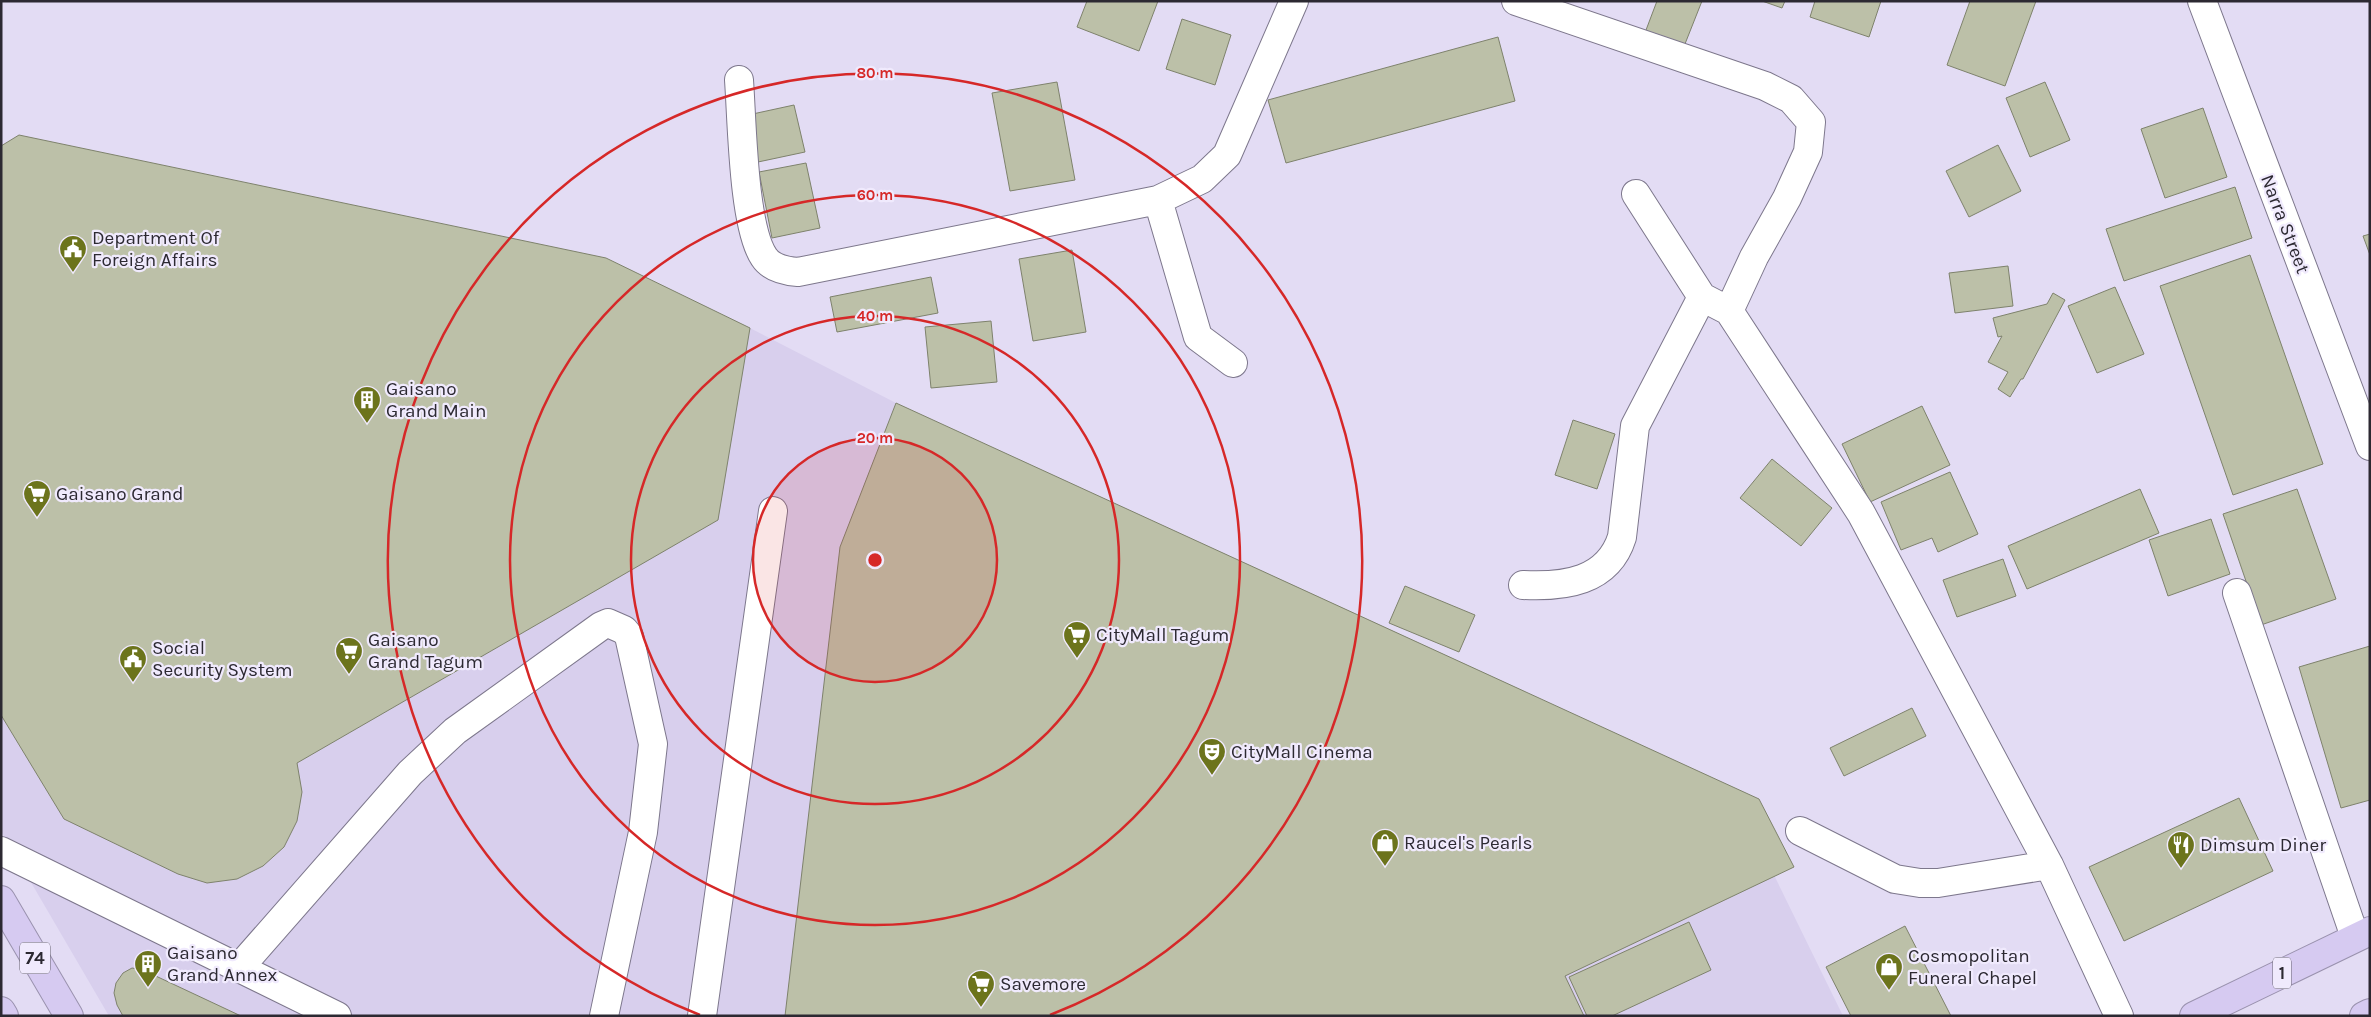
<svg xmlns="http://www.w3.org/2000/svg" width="2371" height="1017" font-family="Karla,sans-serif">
<rect width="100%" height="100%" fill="#e3dcf4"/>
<path fill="#d8cfed" d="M 1,146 L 750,328 L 896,403 L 1759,799 L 1794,867 L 1774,875 L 1843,1016 L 109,1016 L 1,831 Z"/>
<path fill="#bcc0a8" stroke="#7e826c" d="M 1087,1 L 1158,1 L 1139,51 L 1077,27 Z
M 1657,1 L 1702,1 L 1681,54 L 1643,38 Z
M 1762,1 L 1785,1 L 1782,8 Z
M 1815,1 L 1881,1 L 1869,37 L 1810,17 Z
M 1970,1 L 2036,1 L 2005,86 L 1947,65 Z
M 1182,19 L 1231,35 L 1215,85 L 1166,69 Z
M 1498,37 L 1515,101 L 1286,163 L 1268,100 Z
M 1057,82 L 1075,180 L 1010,191 L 992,93 Z
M 2045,82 L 2070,140 L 2030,157 L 2006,98 Z
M 794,105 L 805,152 L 758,162 L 748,115 Z
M 2203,108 L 2227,177 L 2165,198 L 2141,129 Z
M 19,135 L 606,258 L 750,328 L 718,520 L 297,763 L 302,792 L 297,821 L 284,847 L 263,866 L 237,879 L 207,883 L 178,874 L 64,819 L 1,715 L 1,146 Z
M 1998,145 L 2021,191 L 1969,217 L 1946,171 Z
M 806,163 L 820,228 L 772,238 L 759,172 Z
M 2235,187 L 2252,238 L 2124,281 L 2106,229 Z
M 2370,234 L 2370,255 L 2363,236 Z
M 1072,250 L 1086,332 L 1033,341 L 1019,259 Z
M 2250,255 L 2323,464 L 2233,495 L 2160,286 Z
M 2008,266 L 2013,306 L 1955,313 L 1949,273 Z
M 931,277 L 938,313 L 837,332 L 830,297 Z
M 2115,287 L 2144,354 L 2097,373 L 2068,306 Z
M 2053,293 L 2065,300 L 2023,379 L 2021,379 L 2010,397 L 1998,389 L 2008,372 L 1988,362 L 2002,336 L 1998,337 L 1993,318 L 2047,304 Z
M 991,321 L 997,382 L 931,388 L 925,327 Z
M 896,403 L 1759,799 L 1794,867 L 1565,976 L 1584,1016 L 785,1016 L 840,547 Z
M 1922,406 L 1950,465 L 1870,502 L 1842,444 Z
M 1573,420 L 1615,434 L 1597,489 L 1555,475 Z
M 1772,459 L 1832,508 L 1801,546 L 1740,498 Z
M 1950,472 L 1978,534 L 1938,552 L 1932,538 L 1901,550 L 1881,502 Z
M 2140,489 L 2159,533 L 2027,589 L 2008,546 Z
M 2297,489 L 2336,599 L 2261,625 L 2223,514 Z
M 2211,519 L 2230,574 L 2168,596 L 2149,540 Z
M 2003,559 L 2016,596 L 1957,617 L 1943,580 Z
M 1405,586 L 1475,615 L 1459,652 L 1389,623 Z
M 2370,646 L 2370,800 L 2341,808 L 2299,667 Z
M 1912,708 L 1926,736 L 1844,776 L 1830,748 Z
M 2239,798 L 2273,871 L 2124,941 L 2089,867 Z
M 1689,922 L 1711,970 L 1612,1016 L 1587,1016 L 1569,977 Z
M 1905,926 L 1951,1016 L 1851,1016 L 1826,967 Z
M 132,968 L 143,970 L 241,1016 L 123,1016 L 117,1005 L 114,993 L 116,983 L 123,973 Z"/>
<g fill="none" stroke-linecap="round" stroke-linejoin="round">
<defs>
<path id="minor" d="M 1516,1 L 1765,86 L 1791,99 L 1811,122 L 1808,152 L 1787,198 L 1754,257 L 1729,311 L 1702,297 L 1636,194
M 2202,1 L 2370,446
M 739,80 C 742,120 743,226 764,257 C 771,268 786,271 798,272 L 1158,200 L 1202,179 L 1227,155 L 1294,1
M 1158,200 L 1198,337 L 1233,363
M 1729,311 L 1861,513 L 2049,865 L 2119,1016
M 1523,585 C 1564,587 1608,582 1622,537 L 1635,426 L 1702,297
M 2237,593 L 2355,937
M 1800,831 L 1895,879 L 1920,883 L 1938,883 L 2049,865
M 1,851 L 337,1016
M 239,968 L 410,773 L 455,731 L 601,626 L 608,623 L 624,630 L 629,636 L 653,744 L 643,832 L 604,1016
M 702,1016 L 773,511"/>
<path id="highway" d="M 1,900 L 69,1016
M 1,1011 L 4,1016
M 2194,1016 L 2370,931
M 2364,1016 L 2370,1013"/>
</defs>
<use href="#minor" stroke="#7d778c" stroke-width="30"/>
<use href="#highway" stroke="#9a92ae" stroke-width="30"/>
<use href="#minor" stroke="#fff" stroke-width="28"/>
<use href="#highway" stroke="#d6caf1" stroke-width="28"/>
</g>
<circle cx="875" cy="560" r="122" fill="#d62828" fill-opacity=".12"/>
<g fill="none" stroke="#d62828" stroke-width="2.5">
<circle cx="875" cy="560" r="122"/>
<circle cx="875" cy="560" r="244"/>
<circle cx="875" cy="560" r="365"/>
<path d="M700 1015A487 487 0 1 1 1050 1015"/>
</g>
<defs>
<symbol id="civic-pin" viewBox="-11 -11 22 30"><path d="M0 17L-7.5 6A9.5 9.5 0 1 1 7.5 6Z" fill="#6c741c" stroke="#f0eafd"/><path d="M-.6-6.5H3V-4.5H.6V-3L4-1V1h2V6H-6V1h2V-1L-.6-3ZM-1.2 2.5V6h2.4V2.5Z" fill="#fff"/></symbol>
<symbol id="building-pin" viewBox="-11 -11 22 30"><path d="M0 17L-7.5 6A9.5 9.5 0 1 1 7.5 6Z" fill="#6c741c" stroke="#f0eafd"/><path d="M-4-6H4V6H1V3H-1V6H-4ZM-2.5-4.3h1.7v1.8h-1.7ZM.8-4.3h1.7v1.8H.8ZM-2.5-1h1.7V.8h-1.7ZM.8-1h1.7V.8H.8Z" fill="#fff"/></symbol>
<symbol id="supermarket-pin" viewBox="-11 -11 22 30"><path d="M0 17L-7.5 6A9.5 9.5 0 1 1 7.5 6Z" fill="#6c741c" stroke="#f0eafd"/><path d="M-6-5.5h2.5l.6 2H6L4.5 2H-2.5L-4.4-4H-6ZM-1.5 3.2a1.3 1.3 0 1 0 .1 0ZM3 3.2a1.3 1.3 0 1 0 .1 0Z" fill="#fff"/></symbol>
<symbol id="theatre-pin" viewBox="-11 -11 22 30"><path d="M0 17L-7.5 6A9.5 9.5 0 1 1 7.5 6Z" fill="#6c741c" stroke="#f0eafd"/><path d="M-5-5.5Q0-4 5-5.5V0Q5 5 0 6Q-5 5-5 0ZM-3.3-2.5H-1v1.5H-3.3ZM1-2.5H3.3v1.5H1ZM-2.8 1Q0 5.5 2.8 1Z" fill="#fff"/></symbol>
<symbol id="shop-pin" viewBox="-11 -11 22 30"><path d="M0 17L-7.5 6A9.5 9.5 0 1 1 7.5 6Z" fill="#6c741c" stroke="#f0eafd"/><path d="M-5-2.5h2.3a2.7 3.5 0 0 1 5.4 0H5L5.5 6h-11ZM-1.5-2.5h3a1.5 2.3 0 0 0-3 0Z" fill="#fff"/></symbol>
<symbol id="restaurant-pin" viewBox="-11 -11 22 30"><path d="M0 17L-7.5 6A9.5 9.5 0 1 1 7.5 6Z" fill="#6c741c" stroke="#f0eafd"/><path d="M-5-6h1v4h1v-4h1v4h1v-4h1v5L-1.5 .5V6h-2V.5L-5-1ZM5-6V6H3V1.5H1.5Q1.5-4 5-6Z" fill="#fff"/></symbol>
</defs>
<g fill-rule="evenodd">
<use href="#civic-pin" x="57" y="233" width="32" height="43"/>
<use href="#building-pin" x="351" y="384" width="32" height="43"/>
<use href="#supermarket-pin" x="21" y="478" width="32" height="43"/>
<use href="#supermarket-pin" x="1061" y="619" width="32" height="43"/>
<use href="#supermarket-pin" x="333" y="635" width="32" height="43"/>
<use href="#civic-pin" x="117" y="643" width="32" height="43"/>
<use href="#theatre-pin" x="1196" y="736" width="32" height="43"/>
<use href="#shop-pin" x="1369" y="827" width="32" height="43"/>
<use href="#restaurant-pin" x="2165" y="829" width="32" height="43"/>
<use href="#building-pin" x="132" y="948" width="32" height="43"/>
<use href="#shop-pin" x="1873" y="951" width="32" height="43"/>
<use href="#supermarket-pin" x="965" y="968" width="32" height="43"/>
</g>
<g text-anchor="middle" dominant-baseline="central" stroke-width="4.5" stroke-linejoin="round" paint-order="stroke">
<g fill="#f0eafd" stroke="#67636f" stroke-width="1">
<rect x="20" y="942.5" width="30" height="31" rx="4"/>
<rect x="2273" y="957.5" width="18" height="31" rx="4"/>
</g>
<g font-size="18" font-weight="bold" fill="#2c2932">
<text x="35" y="958">74</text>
<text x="2282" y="973">1</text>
</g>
<g font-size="19" fill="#2c2932" stroke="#f0eafd">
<text transform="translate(2285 224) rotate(69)">Narra Street</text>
</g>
<g font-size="19" fill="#2c2932" stroke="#f0eafd" text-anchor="start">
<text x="92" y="238">Department Of<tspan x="92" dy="22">Foreign Affairs</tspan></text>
<text x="386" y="389">Gaisano<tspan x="386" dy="22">Grand Main</tspan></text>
<text x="56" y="494">Gaisano Grand</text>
<text x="1096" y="635">CityMall Tagum</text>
<text x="368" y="640">Gaisano<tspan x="368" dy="22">Grand Tagum</tspan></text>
<text x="152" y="648">Social<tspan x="152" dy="22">Security System</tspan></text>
<text x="1231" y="752">CityMall Cinema</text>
<text x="1404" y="843">Raucel's Pearls</text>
<text x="2200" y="845">Dimsum Diner</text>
<text x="167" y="953">Gaisano<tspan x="167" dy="22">Grand Annex</tspan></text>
<text x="1908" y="956">Cosmopolitan<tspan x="1908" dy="22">Funeral Chapel</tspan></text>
<text x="1000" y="984">Savemore</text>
</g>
</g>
<circle cx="875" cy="560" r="8" fill="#d62828" stroke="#f0eafd" stroke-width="2.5"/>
<g font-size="15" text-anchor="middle" font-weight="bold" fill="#d62828" stroke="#f0eafd" stroke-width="4.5" stroke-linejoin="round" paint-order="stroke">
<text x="875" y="78">80 m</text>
<text x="875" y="200">60 m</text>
<text x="875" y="321">40 m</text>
<text x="875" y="443">20 m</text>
</g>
<rect width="2371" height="1017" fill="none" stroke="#2c2932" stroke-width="5"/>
</svg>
